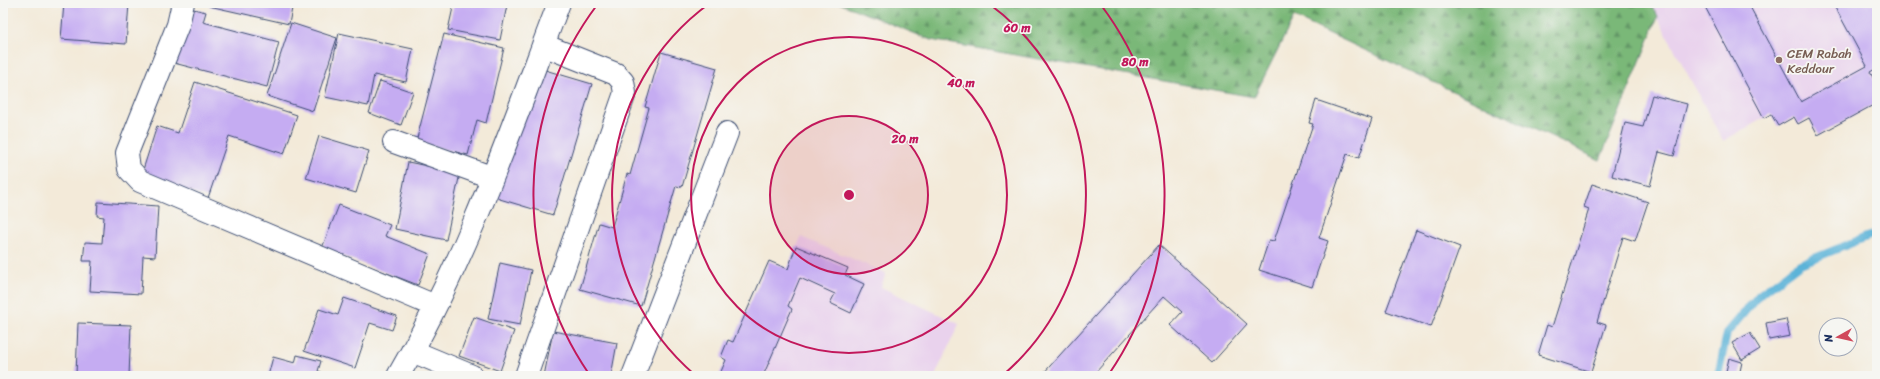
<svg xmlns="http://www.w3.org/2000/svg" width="1880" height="379" font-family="Sriracha,sans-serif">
<defs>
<pattern id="forest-firs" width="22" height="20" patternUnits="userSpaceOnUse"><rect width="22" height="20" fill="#7ab878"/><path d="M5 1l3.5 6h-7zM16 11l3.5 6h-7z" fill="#639666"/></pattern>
</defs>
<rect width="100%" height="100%" fill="#f6f6f2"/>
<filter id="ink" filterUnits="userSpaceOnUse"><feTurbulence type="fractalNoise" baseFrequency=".025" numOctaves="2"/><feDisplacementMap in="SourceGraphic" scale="8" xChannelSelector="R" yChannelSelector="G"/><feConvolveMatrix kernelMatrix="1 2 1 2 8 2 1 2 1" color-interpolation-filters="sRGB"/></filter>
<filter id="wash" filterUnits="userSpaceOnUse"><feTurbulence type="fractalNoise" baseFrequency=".012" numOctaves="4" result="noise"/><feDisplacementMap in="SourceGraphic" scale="16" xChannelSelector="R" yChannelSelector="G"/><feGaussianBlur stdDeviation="0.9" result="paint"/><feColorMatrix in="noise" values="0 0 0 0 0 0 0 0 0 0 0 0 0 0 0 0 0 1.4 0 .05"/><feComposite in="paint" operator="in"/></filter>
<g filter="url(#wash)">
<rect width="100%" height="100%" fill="#f3ead9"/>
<path fill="#e9d2ed" d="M 1650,3 L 1877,3 L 1877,103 L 1809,118 L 1798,124 L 1794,117 L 1771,114 L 1723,141 Z
M 801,237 L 886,273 L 881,287 L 959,324 L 935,376 L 719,376 L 726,360 L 721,357 L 728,340 L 733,342 L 769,261 L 788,269 Z"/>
<path fill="url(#forest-firs)" stroke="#4a746b" d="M 839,3 L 1650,3 L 1658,17 L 1600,160 L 1294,17 L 1254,97 L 931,40 Z"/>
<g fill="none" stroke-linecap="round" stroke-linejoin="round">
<path stroke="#5bb3d8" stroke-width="8" d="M 1718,376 L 1727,333 L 1759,295 L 1800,264 L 1869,236 L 1877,235"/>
</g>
<g id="blocks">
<path fill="#c5acf2" d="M 64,3 L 129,3 L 126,44 L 61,39 Z
M 209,3 L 293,3 L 289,24 L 209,6 Z
M 454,3 L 495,3 L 507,5 L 500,40 L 448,30 Z
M 1703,3 L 1748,3 L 1801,102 L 1867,66 L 1833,3 L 1877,3 L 1877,68 L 1870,72 L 1877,85 L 1877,103 L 1818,135 L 1809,118 L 1798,124 L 1794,117 L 1778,126 L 1771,114 L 1764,118 Z
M 185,7 L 206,12 L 203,22 L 279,42 L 267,87 L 170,62 Z
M 291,23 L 337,38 L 313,111 L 267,96 Z
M 339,33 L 413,49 L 406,82 L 374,75 L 368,106 L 325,97 Z
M 444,34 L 504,48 L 486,123 L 477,120 L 468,155 L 416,142 Z
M 661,52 L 717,68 L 682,187 L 676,186 L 641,306 L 580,289 L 599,223 L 612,227 L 627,174 L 630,175 L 649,108 L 645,107 Z
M 535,67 L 592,84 L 553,215 L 493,197 Z
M 380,81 L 413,92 L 401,125 L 369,113 Z
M 195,82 L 297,115 L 284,154 L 229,136 L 208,198 L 141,176 L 157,126 L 178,133 Z
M 1652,95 L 1687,104 L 1674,156 L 1659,152 L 1650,186 L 1612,176 L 1625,123 L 1643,127 Z
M 1316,100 L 1372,119 L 1359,158 L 1347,154 L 1319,238 L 1328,241 L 1312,287 L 1259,270 L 1269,240 L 1274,241 L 1313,124 L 1309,123 Z
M 319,136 L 369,151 L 356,193 L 306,178 Z
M 408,162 L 460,173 L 446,240 L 395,229 Z
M 1592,184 L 1648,202 L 1635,241 L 1623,237 L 1597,322 L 1606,325 L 1591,372 L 1538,355 L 1547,325 L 1552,327 L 1589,209 L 1584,207 Z
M 98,202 L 158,206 L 155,257 L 143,256 L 141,294 L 90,291 L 92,261 L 83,261 L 85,242 L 102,243 L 104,217 L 97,216 Z
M 339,205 L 390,225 L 385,236 L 430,254 L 418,285 L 322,248 Z
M 1416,230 L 1460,247 L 1431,327 L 1386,311 Z
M 1159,245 L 1247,324 L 1212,363 L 1170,325 L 1182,312 L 1164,296 L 1096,372 L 1101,376 L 1041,376 Z
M 796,246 L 848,268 L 845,275 L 864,284 L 851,313 L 830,303 L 835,294 L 800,278 L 788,306 L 792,309 L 763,376 L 719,376 L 726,360 L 721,357 L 728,340 L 733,342 L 769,261 L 788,269 Z
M 500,263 L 531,270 L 520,325 L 488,319 Z
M 344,298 L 397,316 L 392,330 L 370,323 L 355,368 L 304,351 L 319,309 L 338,315 Z
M 474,317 L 514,331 L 500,371 L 459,356 Z
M 1786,319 L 1790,336 L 1769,340 L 1766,323 Z
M 78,323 L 131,325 L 129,376 L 76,375 Z
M 553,331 L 617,343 L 611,376 L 544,376 Z
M 1750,333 L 1760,349 L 1742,360 L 1732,343 Z
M 297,355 L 321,361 L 318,371 L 333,376 L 268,376 L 273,357 L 295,363 Z
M 1729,358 L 1742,362 L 1739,376 L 1725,376 Z
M 1794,372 L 1797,376 L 1789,376 Z"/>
</g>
</g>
<g filter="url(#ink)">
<use href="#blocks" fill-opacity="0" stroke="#3b4b70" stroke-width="1"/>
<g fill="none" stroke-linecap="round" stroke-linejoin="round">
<defs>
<path id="minor" d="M 183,3 L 178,25 L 127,153 L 129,169 L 140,181 L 435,306
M 394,142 L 491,177
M 412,351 L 472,376
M 398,376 C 467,259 511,129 559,3
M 526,376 L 625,93 L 623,82 L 616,74 L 543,45
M 633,376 L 727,133"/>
</defs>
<use href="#minor" stroke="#3b4b70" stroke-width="24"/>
<use href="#minor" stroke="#fff" stroke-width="22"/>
</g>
</g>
<circle cx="849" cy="195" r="79" fill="#c2185b" fill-opacity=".12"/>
<g fill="none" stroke="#c2185b" stroke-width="2">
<circle cx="849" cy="195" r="79"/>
<circle cx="849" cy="195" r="158"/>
<path d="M695 375A237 237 0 0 1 710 3M988 3A237 237 0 0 1 1003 375"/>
<path d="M589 374A316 316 0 0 1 597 5M1101 5A316 316 0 0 1 1109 374"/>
</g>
<circle fill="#8d6e63" stroke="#f6f6f2" stroke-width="1.5" cx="1779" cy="60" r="4"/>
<g text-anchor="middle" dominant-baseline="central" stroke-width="3.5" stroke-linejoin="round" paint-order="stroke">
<g font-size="13" fill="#785e54" stroke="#f6f6f2" text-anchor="start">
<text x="1787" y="53">CEM Rabah<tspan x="1787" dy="15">Keddour</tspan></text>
</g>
</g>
<circle cx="849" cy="195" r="6" fill="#c2185b" stroke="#f6f6f2" stroke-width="2"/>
<g font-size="12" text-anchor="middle" font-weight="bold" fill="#c2185b" stroke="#f6f6f2" stroke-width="3.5" stroke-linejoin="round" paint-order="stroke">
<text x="1017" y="32">60 m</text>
<text x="1135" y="66">80 m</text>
<text x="961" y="87">40 m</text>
<text x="905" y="143">20 m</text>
</g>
<rect width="1880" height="379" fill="none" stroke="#f6f6f2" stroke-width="16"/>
<g transform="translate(1838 337) rotate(262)"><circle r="19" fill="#f6f6f2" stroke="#9ea6b7"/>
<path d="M0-3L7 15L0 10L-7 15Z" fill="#d1495b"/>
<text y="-6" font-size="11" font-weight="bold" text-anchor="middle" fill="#1b2f5e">N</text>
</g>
</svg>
